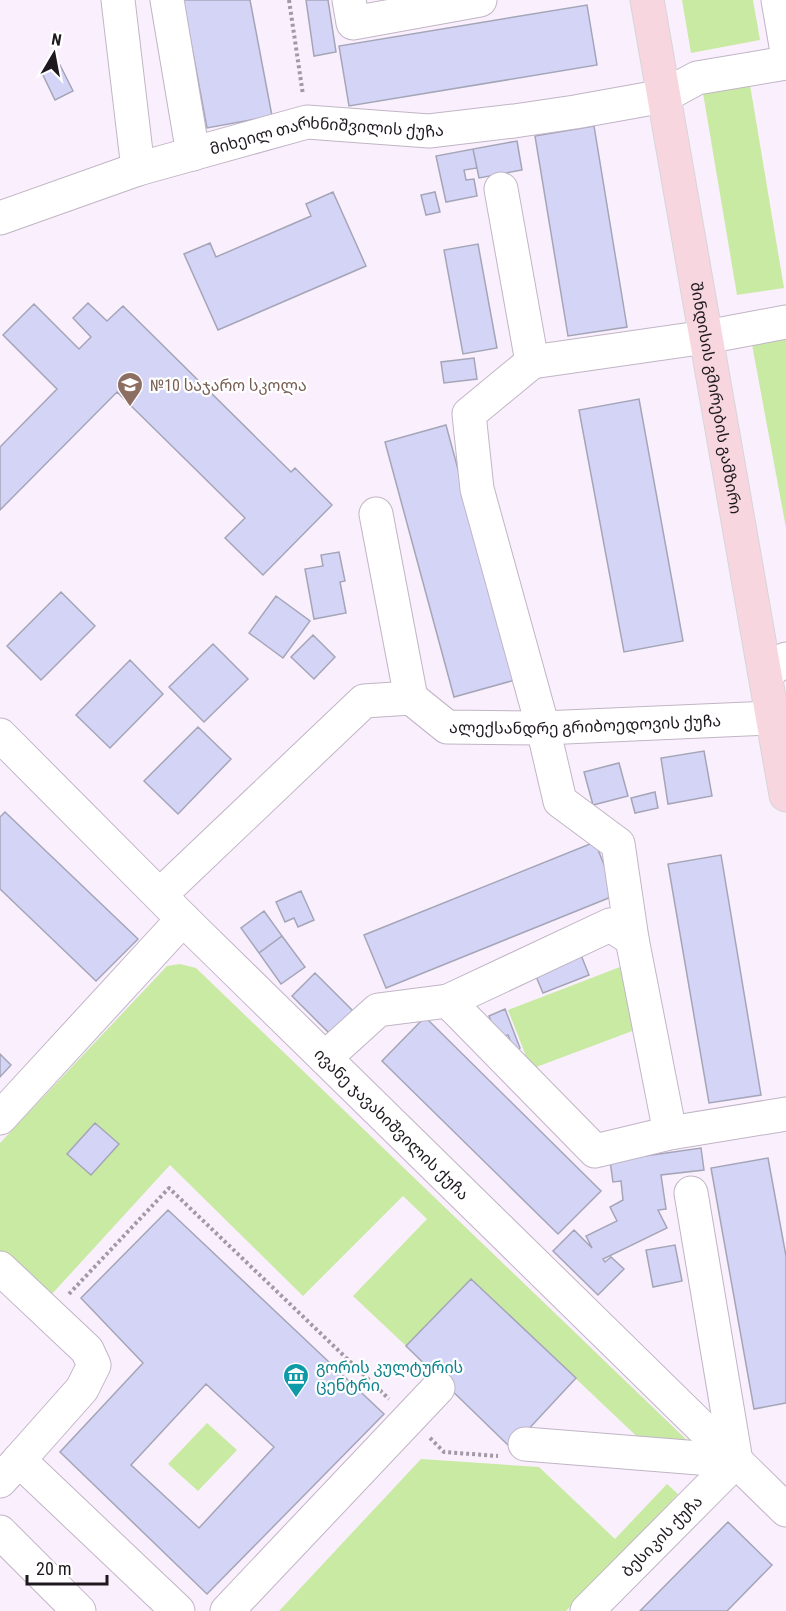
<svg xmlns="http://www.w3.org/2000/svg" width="786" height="1611" font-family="'Roboto Condensed','Noto Sans Georgian',sans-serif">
<rect width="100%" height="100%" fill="#faeffd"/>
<path fill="#c9eaa2" d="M 682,0 L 753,0 L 760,40 L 691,53 Z
M 750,85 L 784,288 L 737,295 L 703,93 Z
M 786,333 L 786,528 L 751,339 Z
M 180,964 L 196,968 L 691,1444 L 669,1467 L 471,1279 L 406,1346 L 353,1296 L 427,1219 L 403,1196 L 303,1296 L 170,1165 L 41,1306 L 0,1267 L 0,1143 L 167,966 Z
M 620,967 L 643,1027 L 531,1069 L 508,1010 Z
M 207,1423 L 237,1450 L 198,1491 L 168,1464 Z
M 421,1459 L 539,1467 L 615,1539 L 667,1484 L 678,1494 L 566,1611 L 279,1611 Z"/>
<path fill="#d4d4f7" stroke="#a5a5b8" stroke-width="1.5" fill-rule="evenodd" d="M 183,0 L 250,0 L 272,116 L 207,128 Z
M 306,0 L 328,0 L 336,52 L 314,56 Z
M 587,5 L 597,65 L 349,106 L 339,46 Z
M 60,65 L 73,91 L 55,100 L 42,73 Z
M 594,126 L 627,327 L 568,336 L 535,136 Z
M 517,141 L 522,170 L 479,178 L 473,149 Z
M 473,149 L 477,168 L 464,170 L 466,180 L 474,179 L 477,196 L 446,202 L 436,156 Z
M 333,192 L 366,266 L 218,330 L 184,254 L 210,243 L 216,257 L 311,216 L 306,204 Z
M 435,192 L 440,212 L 426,215 L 421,195 Z
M 478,244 L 497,348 L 463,354 L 444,250 Z
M 88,303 L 107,321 L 123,306 L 291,472 L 295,468 L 332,505 L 263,575 L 225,538 L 245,518 L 117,392 L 0,510 L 0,447 L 57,389 L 3,335 L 34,304 L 79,349 L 91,337 L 73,318 Z
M 474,358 L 477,379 L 444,383 L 441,362 Z
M 639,399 L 683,641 L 624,652 L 579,410 Z
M 446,425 L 515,680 L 454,697 L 385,442 Z
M 339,552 L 345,581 L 340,582 L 346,613 L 314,619 L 305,569 L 323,566 L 321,555 Z
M 61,592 L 95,626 L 41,680 L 7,646 Z
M 276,596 L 310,621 L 283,658 L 249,633 Z
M 313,635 L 335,657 L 314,679 L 291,657 Z
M 213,644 L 248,679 L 204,722 L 169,687 Z
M 130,660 L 163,694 L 110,748 L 76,715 Z
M 198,727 L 231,759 L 178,814 L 144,781 Z
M 704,751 L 712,796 L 668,804 L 661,758 Z
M 619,763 L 628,796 L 593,805 L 584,772 Z
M 655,792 L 658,808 L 635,813 L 631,798 Z
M 5,812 L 138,939 L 96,981 L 0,889 L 0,817 Z
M 595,842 L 616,895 L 386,988 L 364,935 Z
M 721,855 L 761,1095 L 709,1103 L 668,864 Z
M 301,891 L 314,920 L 298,927 L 294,918 L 285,922 L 276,902 Z
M 264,911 L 282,936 L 259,953 L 241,928 Z
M 282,936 L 305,967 L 281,984 L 259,953 Z
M 581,955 L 589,975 L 543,993 L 535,974 Z
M 315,973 L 356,1014 L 333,1037 L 292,996 Z
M 505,1009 L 520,1048 L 514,1050 L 508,1035 L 497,1039 L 489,1016 Z
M 425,1017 L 601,1191 L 558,1234 L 382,1061 Z
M 0,1054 L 11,1065 L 0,1077 Z
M 95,1123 L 119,1144 L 91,1175 L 67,1154 Z
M 701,1148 L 704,1170 L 661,1175 L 666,1209 L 658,1210 L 667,1228 L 603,1259 L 605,1262 L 611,1257 L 624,1269 L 598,1295 L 553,1251 L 574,1230 L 592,1248 L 586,1236 L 617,1221 L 610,1207 L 623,1200 L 621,1181 L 613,1182 L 610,1161 Z
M 768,1158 L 786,1256 L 786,1403 L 754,1409 L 711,1168 Z
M 168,1210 L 384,1414 L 207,1594 L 60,1452 L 143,1363 L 81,1298 ZM 206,1384 L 274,1447 L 199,1528 L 131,1465 Z
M 675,1245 L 682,1281 L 653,1287 L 646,1250 Z
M 471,1279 L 576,1378 L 511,1448 L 406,1346 Z
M 728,1522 L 772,1565 L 727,1611 L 640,1611 Z"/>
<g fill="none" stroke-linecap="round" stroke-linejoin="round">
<defs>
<g id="minor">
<path d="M 118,0 L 138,169"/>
<path d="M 167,0 L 193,154"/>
<path d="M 349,0 L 353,23 L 480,0"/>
<path d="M 778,0 L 786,46"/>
<path d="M 501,189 L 532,362 L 706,337 L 786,322"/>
<path id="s1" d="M 0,218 L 138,169 L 307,122 L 429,131 L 514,121 L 575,112 L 664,96 L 697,78 L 786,63"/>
<path d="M 532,362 L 469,414 L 477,489 L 543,728 L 560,801 L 618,844 L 632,939"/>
<path d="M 376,514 L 411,698"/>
<path d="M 765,674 L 786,659"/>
<path id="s2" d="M 0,735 L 183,919 L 786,1510"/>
<path id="s3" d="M 160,895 L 364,701 L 411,698 L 447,727 L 543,728 L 772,718"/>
<path d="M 325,1058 L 378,1010 L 448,1001"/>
<path d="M 0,1118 L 183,919"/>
<path d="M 670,1133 L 632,939 L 610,925 L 448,1001 L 595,1151 L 670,1133 L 786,1114"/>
<path d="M 691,1193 L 736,1461"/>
<path d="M 0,1268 L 87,1350 L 94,1365 L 82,1389 L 19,1460"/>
<path d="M 525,1444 L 736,1461"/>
<path d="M 0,1481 L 19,1460 L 178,1611"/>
<path d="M 0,1532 L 79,1611"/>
<path d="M 227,1611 L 438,1388"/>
<path id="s4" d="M 587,1611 L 736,1461"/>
</g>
<g id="major">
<path id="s5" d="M 647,0 L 786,795"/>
</g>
</defs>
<use href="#minor" stroke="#c1b5c5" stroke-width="35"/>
<use href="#major" stroke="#d6d6d7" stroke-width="35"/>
<path stroke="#a199a3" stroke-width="4" stroke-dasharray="3 3" stroke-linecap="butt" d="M 289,0 L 303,95
M 69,1294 L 169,1188 L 389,1399
M 430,1438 L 444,1452 L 498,1456"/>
<use href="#minor" stroke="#fff" stroke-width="33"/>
<use href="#major" stroke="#f8d6df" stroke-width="33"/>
</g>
<defs>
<symbol id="school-pin" viewBox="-11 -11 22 30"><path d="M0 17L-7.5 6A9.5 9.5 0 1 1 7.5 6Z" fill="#8d6e63" stroke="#fff"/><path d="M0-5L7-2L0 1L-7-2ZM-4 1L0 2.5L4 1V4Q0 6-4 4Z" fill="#fff"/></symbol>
<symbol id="museum-pin" viewBox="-11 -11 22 30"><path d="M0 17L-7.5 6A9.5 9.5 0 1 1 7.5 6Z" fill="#0f9aa8" stroke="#fff"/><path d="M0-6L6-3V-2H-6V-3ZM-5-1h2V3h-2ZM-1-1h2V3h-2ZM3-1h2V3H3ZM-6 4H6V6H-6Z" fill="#fff"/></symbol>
</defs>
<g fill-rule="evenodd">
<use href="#school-pin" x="115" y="370" width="30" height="40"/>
<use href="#museum-pin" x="281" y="1361" width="30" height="40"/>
</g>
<g text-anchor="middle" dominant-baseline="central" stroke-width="4.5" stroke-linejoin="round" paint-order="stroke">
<g font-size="16" fill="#1e191f" stroke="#fff">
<text stroke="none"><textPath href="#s1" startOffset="340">მიხეილ თარხნიშვილის ქუჩა</textPath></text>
<text stroke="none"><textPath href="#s5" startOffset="404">შინდისის გმირების გამზირი</textPath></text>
<text stroke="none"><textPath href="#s3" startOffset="513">ალექსანდრე გრიბოედოვის ქუჩა</textPath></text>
<text stroke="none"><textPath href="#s2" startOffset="552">ივანე ჯავახიშვილის ქუჩა</textPath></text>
<text stroke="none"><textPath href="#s4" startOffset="106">ბესიკის ქუჩა</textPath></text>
</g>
<g font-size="16" fill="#785e54" stroke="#fff" text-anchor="start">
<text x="150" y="385">№10 საჯარო სკოლა</text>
</g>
<g font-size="16" fill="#0d838f" stroke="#fff" text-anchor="start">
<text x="316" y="1367">გორის კულტურის<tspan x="316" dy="18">ცენტრი</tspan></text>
</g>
</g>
<g transform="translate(54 54) rotate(10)" stroke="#ffffff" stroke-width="4.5" paint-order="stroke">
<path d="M0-4.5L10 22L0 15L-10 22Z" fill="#1e191f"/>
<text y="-9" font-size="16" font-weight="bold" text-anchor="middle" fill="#1e191f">N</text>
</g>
<path d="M27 1575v9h80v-9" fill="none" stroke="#1e191f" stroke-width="3"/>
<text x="36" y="1575" font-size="18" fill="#1e191f" stroke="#ffffff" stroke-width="4.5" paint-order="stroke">20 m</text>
</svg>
